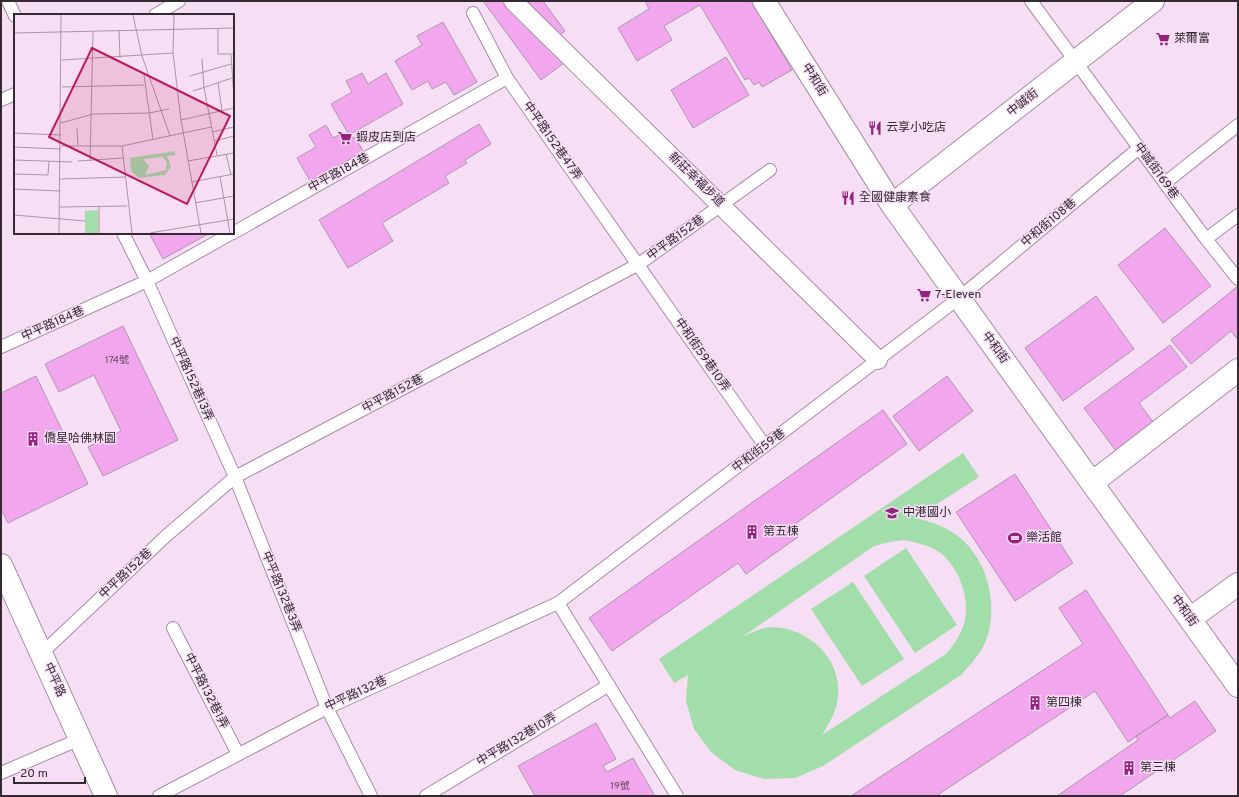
<svg xmlns="http://www.w3.org/2000/svg" width="1239" height="797" font-family="Overpass,'Noto Sans TC',sans-serif">
<rect width="100%" height="100%" fill="#f6def4"/>
<path fill="#a1deaa" fill-rule="evenodd" d="M 963,453 L 979,477 L 915,518 C 928,521 941,525 952,532 C 986,553 999,601 987,638 C 982,652 971,664 961,675 L 823,766 L 795,778 L 764,779 L 735,770 L 711,752 L 694,729 L 686,701 L 688,675 L 674,683 L 659,659 ZM 904,540 C 914,542 924,544 934,549 C 957,561 970,595 965,620 C 962,634 954,644 946,654 L 822,735 C 830,722 837,711 838,695 C 841,658 809,629 774,627 C 762,627 751,633 742,637 L 874,546 L 890,542 Z
M 906,548 L 957,625 L 915,653 L 864,576 Z
M 853,582 L 904,659 L 862,686 L 811,609 Z"/>
<path fill="#f2a6ee" stroke="#ae97ac" d="M 483,1 L 543,1 L 565,31 L 554,40 L 568,60 L 541,80 Z
M 645,1 L 751,1 L 792,70 L 762,87 L 759,82 L 754,85 L 749,78 L 745,80 L 700,5 L 664,26 L 672,40 L 637,61 L 618,28 L 649,9 Z
M 443,22 L 477,82 L 454,95 L 446,82 L 432,89 L 428,81 L 412,90 L 395,61 L 422,45 L 417,36 Z
M 726,57 L 749,95 L 693,128 L 671,90 Z
M 362,73 L 368,84 L 386,73 L 403,104 L 349,135 L 331,104 L 352,92 L 346,81 Z
M 479,124 L 491,144 L 465,160 L 467,163 L 445,176 L 449,183 L 382,223 L 393,241 L 348,268 L 319,220 Z
M 326,125 L 333,138 L 339,135 L 356,138 L 366,157 L 313,186 L 297,158 L 316,147 L 309,135 Z
M 1165,228 L 1211,286 L 1163,323 L 1118,265 Z
M 149,233 L 210,233 L 163,259 Z
M 1238,286 L 1238,340 L 1231,331 L 1191,364 L 1171,340 Z
M 1096,296 L 1134,349 L 1063,401 L 1025,348 Z
M 123,326 L 178,440 L 103,476 L 88,447 L 121,431 L 94,375 L 59,392 L 45,364 Z
M 1170,345 L 1187,367 L 1139,403 L 1154,423 L 1116,451 L 1084,408 Z
M 36,376 L 88,484 L 8,523 L 1,509 L 1,393 Z
M 947,376 L 973,411 L 919,451 L 893,416 Z
M 883,410 L 907,444 L 791,527 L 798,537 L 746,574 L 738,563 L 612,651 L 589,618 Z
M 1015,474 L 1073,563 L 1015,601 L 956,512 Z
M 1086,590 L 1168,715 L 1128,742 L 1095,691 L 936,796 L 851,796 L 1083,644 L 1059,608 Z
M 1195,701 L 1216,731 L 1120,796 L 1057,796 L 1138,740 L 1136,736 L 1168,715 L 1170,718 Z
M 596,723 L 616,759 L 603,766 L 607,772 L 633,758 L 655,796 L 535,796 L 518,766 Z"/>
<g fill="none" stroke-linecap="round" stroke-linejoin="round">
<defs>
<path id="service" d="M 8,1 L 15,16
M 1031,1 L 1206,239 L 1238,279
M 473,13 L 507,78 L 765,446
M 155,15 L 179,1
M 1,100 L 15,94
M 1165,183 L 1238,125
M 123,233 L 147,281 L 235,477 L 327,708 L 371,796
M 233,233 L 507,78
M 1206,239 L 1238,215
M 1,347 L 147,281 L 232,233
M 558,603 L 677,796
M 173,628 L 238,754
M 42,653 L 166,536 L 235,477 L 639,264 L 770,170
M 1,773 L 80,739
M 159,796 L 327,708 L 558,603 L 959,298 L 1139,148
M 426,796 L 609,685"/>
<path id="pedestrian" d="M 513,1 L 878,360"/>
<path id="minor" d="M 764,1 L 892,205 L 1238,686
M 892,205 L 1153,1
M 1092,483 L 1238,370
M 1,565 L 106,796
M 1190,619 L 1238,584"/>
</defs>
<use href="#service" stroke="#a58ea3" stroke-width="14"/>
<use href="#pedestrian" stroke="#a58ea3" stroke-width="20"/>
<use href="#minor" stroke="#a58ea3" stroke-width="24"/>
<use href="#service" stroke="#fff" stroke-width="12"/>
<use href="#pedestrian" stroke="#fff" stroke-width="18"/>
<use href="#minor" stroke="#fff" stroke-width="22"/>
</g>
<defs>
<symbol id="supermarket-bare" viewBox="-9 -9 18 18"><path d="M-6-5.5h2.5l.6 2H6L4.5 2H-2.5L-4.4-4H-6ZM-1.5 3.2a1.3 1.3 0 1 0 .1 0ZM3 3.2a1.3 1.3 0 1 0 .1 0Z" fill="#97227e" stroke="#f6def4" stroke-width="2.5" paint-order="stroke"/></symbol>
<symbol id="restaurant-bare" viewBox="-9 -9 18 18"><path d="M-5-6h1v4h1v-4h1v4h1v-4h1v5L-1.5 .5V6h-2V.5L-5-1ZM5-6V6H3V1.5H1.5Q1.5-4 5-6Z" fill="#97227e" stroke="#f6def4" stroke-width="2.5" paint-order="stroke"/></symbol>
<symbol id="building-bare" viewBox="-9 -9 18 18"><path d="M-4-6H4V6H1V3H-1V6H-4ZM-2.5-4.3h1.7v1.8h-1.7ZM.8-4.3h1.7v1.8H.8ZM-2.5-1h1.7V.8h-1.7ZM.8-1h1.7V.8H.8Z" fill="#97227e" stroke="#f6def4" stroke-width="2.5" paint-order="stroke"/></symbol>
<symbol id="school-bare" viewBox="-9 -9 18 18"><path d="M0-5L7-2L0 1L-7-2ZM-4 1L0 2.5L4 1V4Q0 6-4 4Z" fill="#97227e" stroke="#f6def4" stroke-width="2.5" paint-order="stroke"/></symbol>
<symbol id="stadium-bare" viewBox="-9 -9 18 18"><path d="M0-5a6.5 5 0 1 0 0 10a6.5 5 0 1 0 0-10ZM-3.5-1.8h7v3.6h-7Z" fill="#97227e" stroke="#f6def4" stroke-width="2.5" paint-order="stroke"/></symbol>
</defs>
<g fill-rule="evenodd">
<use href="#supermarket-bare" x="1153" y="29" width="20" height="20"/>
<use href="#restaurant-bare" x="865" y="118" width="20" height="20"/>
<use href="#supermarket-bare" x="335" y="128" width="20" height="20"/>
<use href="#restaurant-bare" x="838" y="188" width="20" height="20"/>
<use href="#supermarket-bare" x="914" y="285" width="20" height="20"/>
<use href="#building-bare" x="23" y="429" width="20" height="20"/>
<use href="#school-bare" x="882" y="503" width="20" height="20"/>
<use href="#building-bare" x="742" y="522" width="20" height="20"/>
<use href="#stadium-bare" x="1005" y="528" width="20" height="20"/>
<use href="#building-bare" x="1025" y="693" width="20" height="20"/>
<use href="#building-bare" x="1119" y="758" width="20" height="20"/>
</g>
<g text-anchor="middle" dominant-baseline="central" stroke-width="3" stroke-linejoin="round" paint-order="stroke">
<g font-size="10" fill="#634961">
<text x="117" y="360">174號</text>
<text x="620" y="786">19號</text>
</g>
<g font-size="12" fill="#332a32" stroke="#f6def4" text-anchor="start">
<text x="1174" y="39">萊爾富</text>
<text x="886" y="128">云享小吃店</text>
<text x="356" y="138">蝦皮店到店</text>
<text x="859" y="198">全國健康素食</text>
<text x="935" y="295">7-Eleven</text>
<text x="44" y="439">僑星哈佛林園</text>
<text x="903" y="513">中港國小</text>
<text x="763" y="532">第五棟</text>
<text x="1026" y="538">樂活館</text>
<text x="1046" y="703">第四棟</text>
<text x="1140" y="768">第三棟</text>
</g>
<g font-size="12" fill="#332a32" stroke="#f6def4">
<text transform="translate(814 80) rotate(58)">中和街</text>
<text transform="translate(1023 103) rotate(-38)">中誠街</text>
<text transform="translate(552 141) rotate(55)">中平路152巷47弄</text>
<text transform="translate(1156 171) rotate(54)">中誠街169巷</text>
<text transform="translate(339 173) rotate(-29)">中平路184巷</text>
<text transform="translate(696 180) rotate(44)">新莊幸福步道</text>
<text transform="translate(1049 223) rotate(-40)">中和街108巷</text>
<text transform="translate(676 238) rotate(-36)">中平路152巷</text>
<text transform="translate(53 324) rotate(-24)">中平路184巷</text>
<text transform="translate(995 348) rotate(54)">中和街</text>
<text transform="translate(702 355) rotate(55)">中和街59巷10弄</text>
<text transform="translate(191 379) rotate(66)">中平路152巷13弄</text>
<text transform="translate(393 394) rotate(-28)">中平路152巷</text>
<text transform="translate(759 451) rotate(-37)">中和街59巷</text>
<text transform="translate(126 574) rotate(-43)">中平路152巷</text>
<text transform="translate(281 592) rotate(68)">中平路132巷3弄</text>
<text transform="translate(1184 611) rotate(54)">中和街</text>
<text transform="translate(54 680) rotate(66)">中平路</text>
<text transform="translate(206 691) rotate(63)">中平路132巷1弄</text>
<text transform="translate(356 694) rotate(-25)">中平路132巷</text>
<text transform="translate(517 740) rotate(-31)">中平路132巷10弄</text>
</g>
</g>
<g transform="translate(14 14)">
<rect width="220" height="220" fill="#f6def4"/>
<path d="M 161,137 L 161,141 L 153,142 L 157,153 L 151,161 L 125,164 L 117,157 L 116,144 ZM 148,143 L 153,148 L 152,156 L 131,161 L 135,152 L 129,145 ZM 84,196 L 84,219 L 71,219 L 71,197 Z" fill="#a1deaa" fill-rule="evenodd"/>
<path fill="none" stroke="#a896a6" stroke-width="1" d="M 119,1 L 128,42 L 156,122M 160,1 L 159,39 L 167,106 L 187,219M 204,15 L 204,40 L 220,40M 105,17 L 106,44M 0,19 L 220,14M 217,41 L 220,83M 188,45 L 190,74 L 203,141M 48,46 L 159,39M 130,61 L 139,126M 176,62 L 217,50M 204,69 L 208,97M 48,73 L 130,71M 179,77 L 218,64M 167,106 L 220,94M 47,109 L 79,100 L 135,99 L 155,95M 63,114 L 64,131M 198,118 L 220,113M 0,119 L 47,121M 200,127 L 220,122M 47,132 L 108,132 L 197,113M 108,132 L 118,219M 0,133 L 47,135M 212,140 L 217,161M 0,146 L 58,148M 64,147 L 109,144M 76,147 L 79,18M 174,147 L 220,139M 0,160 L 34,161 L 35,147M 206,163 L 216,219M 46,165 L 111,163M 177,168 L 220,160M 0,175 L 46,177M 181,189 L 220,182M 46,193 L 113,192M 85,193 L 85,219M 0,201 L 71,207M 45,219 L 47,1M 136,219 L 220,205"/>
<path fill="#c2185b" fill-opacity="0.15" stroke="#c2185b" stroke-width="2" d="M 78,34 L 216,102 L 173,190 L 35,123 Z"/>
<rect width="220" height="220" fill="none" stroke="#332a32" stroke-width="2"/>
</g>
<rect width="1239" height="797" fill="none" stroke="#332a32" stroke-width="4"/>
<path d="M14 777v6h71v-6" fill="none" stroke="#332a32" stroke-width="2"/>
<text x="20" y="777" font-size="12" fill="#332a32" stroke="#f6def4" stroke-width="3" paint-order="stroke">20 m</text>
</svg>
